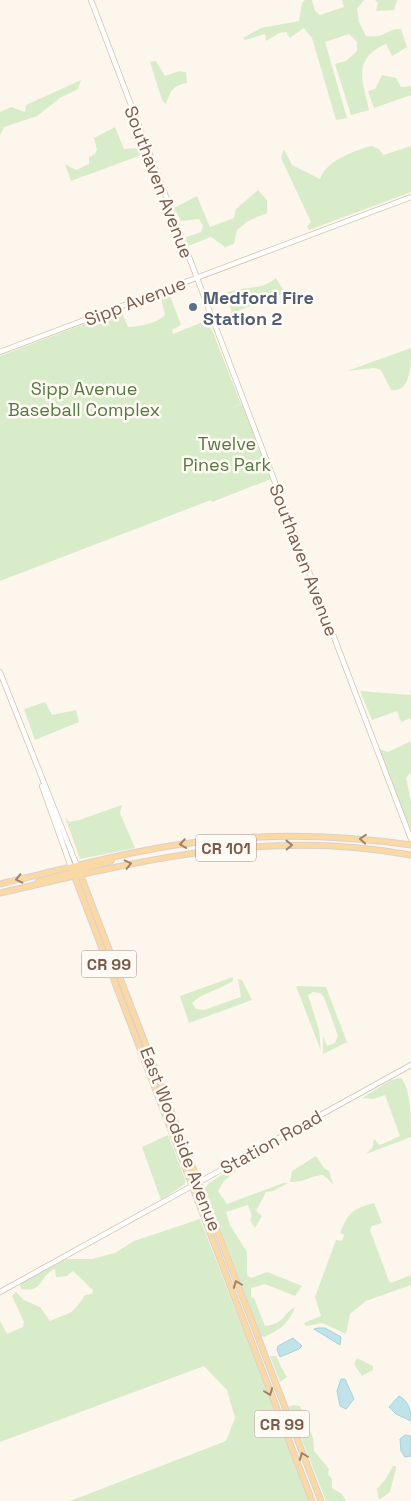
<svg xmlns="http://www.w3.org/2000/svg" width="411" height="1501" font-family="'Space Grotesk',sans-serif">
<rect width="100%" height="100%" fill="#fdf6ec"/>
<path fill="#d8ecc9" d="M 305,0 L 312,0 L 315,11 L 320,15 L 344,7 L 342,0 L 364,0 L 357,9 L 359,22 L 366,36 C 385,39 387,28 401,29 L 407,47 L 392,56 L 386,44 L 383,45 C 352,61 363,81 369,110 L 351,115 L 335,64 L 346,61 L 357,51 L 357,42 L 349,34 L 325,42 L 347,118 L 336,120 L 312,38 L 304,28 L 290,38 L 286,32 L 279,33 L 266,41 L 265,34 L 245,40 L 243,38 L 261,28 L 299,21 L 302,3 Z
M 375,0 L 397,0 L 394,10 L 376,11 L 378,3 Z
M 156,61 L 165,76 L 179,71 L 186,72 L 187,83 C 173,85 170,92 166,104 L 162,100 L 150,62 Z
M 382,75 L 396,78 L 401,87 L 411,86 L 411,95 L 374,108 L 368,91 L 375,89 Z
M 81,80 L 78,89 L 60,98 L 37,116 L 4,127 L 0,135 L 0,112 L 11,107 L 25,112 L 26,105 Z
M 115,127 L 124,149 L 141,148 L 144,154 L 71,181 L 65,164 L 76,170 L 89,164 L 89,157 L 95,154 L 97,150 L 94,138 Z
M 371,146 L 379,149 L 383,155 L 411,146 L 411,192 L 309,230 L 307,227 L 311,222 L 281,158 L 284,149 L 292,165 L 320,179 C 326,161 353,151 371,146 Z
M 258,190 L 267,200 L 267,213 L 248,221 L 237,230 L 234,244 L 225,247 L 211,237 L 188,246 L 186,237 L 201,232 L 203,226 L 199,219 L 181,221 L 174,208 L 197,196 L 210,227 L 234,218 L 236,209 Z
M 276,278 L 285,293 L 232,313 L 226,293 C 245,285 259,292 276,278 Z
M 164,293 L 169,293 L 181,325 L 172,330 L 173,334 L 208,320 L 241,404 L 223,411 L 242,404 L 271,479 L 212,502 L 211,500 L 0,581 L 0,356 L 121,310 L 128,327 C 139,327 158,323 165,315 L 161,298 Z
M 411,348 C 411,365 411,393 391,390 L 381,370 L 374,368 L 347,371 Z
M 360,691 L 410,695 L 411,692 L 411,718 L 401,722 L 397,711 L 372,720 Z
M 45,702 L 52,715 L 76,710 L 79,722 L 35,740 L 24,709 Z
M 411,741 L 411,772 L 406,778 L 411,802 L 411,831 L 379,749 L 388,752 Z
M 122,805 L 120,813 L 135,848 L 80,859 L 65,817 L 69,822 L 79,820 Z
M 233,977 L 233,981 C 220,990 203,992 192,1003 L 196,1009 L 204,1010 L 241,997 L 238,979 L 242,980 L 252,1000 L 189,1023 L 180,996 Z
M 296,986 L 326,987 L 347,1042 L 323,1054 L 323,1036 L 327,1046 L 335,1043 L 338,1036 L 324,997 L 320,993 L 313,992 L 308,995 L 319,1030 L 321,1051 Z
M 401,1078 C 411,1089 411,1119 411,1137 L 366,1154 L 372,1148 L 374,1139 L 380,1145 L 400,1136 L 385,1095 L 373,1099 L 362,1098 L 391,1080 Z
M 168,1135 L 185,1179 L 185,1184 L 161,1200 L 142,1147 Z
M 316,1156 L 324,1168 L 329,1171 L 333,1184 L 323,1175 C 310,1176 303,1183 290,1182 L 292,1171 Z
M 233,1167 L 236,1171 L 224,1181 L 218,1191 L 227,1204 L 283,1183 L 288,1183 L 273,1191 L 266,1192 L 256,1211 L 262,1216 L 255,1228 L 250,1220 L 252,1216 L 248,1205 L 226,1212 L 230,1225 L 247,1252 L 247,1275 L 251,1278 L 267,1272 L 302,1286 L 295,1296 L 265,1284 L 251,1288 L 251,1297 L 254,1298 L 265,1326 C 286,1323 281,1315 295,1307 C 289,1324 279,1330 264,1337 L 261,1336 L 205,1188 L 208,1184 Z
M 374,1203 L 382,1223 L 372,1226 L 370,1230 L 389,1281 L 391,1283 L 411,1275 L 411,1285 L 366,1301 L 350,1314 L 346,1334 L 322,1323 L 306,1326 L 304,1323 L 321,1316 L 315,1297 L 336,1240 L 342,1241 L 344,1235 L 340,1233 C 349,1212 352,1209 374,1203 Z
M 200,1219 L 310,1501 L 70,1501 L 226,1441 L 235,1418 L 227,1390 L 204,1366 L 0,1442 L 0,1321 L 7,1334 L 23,1327 L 24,1322 L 12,1296 L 16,1292 L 24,1300 L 40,1307 L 50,1321 C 70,1312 72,1316 85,1295 L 92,1294 L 93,1290 L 73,1271 L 67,1276 L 56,1277 L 55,1269 C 39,1275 45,1293 21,1289 L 20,1284 L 66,1259 L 92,1259 L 115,1253 L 134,1241 Z
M 270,1356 L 276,1356 C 280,1363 282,1370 287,1377 L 280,1382 Z
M 357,1358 L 373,1366 L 373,1370 L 362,1376 L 354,1364 Z
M 293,1405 L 300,1406 L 313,1438 L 314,1451 L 329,1469 L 328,1474 L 332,1479 L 332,1488 L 342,1494 L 346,1501 L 326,1501 L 289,1407 Z
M 393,1466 L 396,1466 L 396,1469 L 390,1492 L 379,1500 L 377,1489 L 385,1480 Z"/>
<path fill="#bfe3e8" stroke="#a5d3da" d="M 318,1328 L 325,1328 L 341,1337 L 340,1345 L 314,1329 Z
M 293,1338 L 302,1346 L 299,1349 L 280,1357 L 277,1350 L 278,1346 Z
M 341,1379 L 345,1379 L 354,1399 L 346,1409 L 340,1406 L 337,1391 Z
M 399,1396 C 409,1401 411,1411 411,1421 L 396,1414 L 389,1407 Z
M 405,1435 L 411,1436 L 411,1456 L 405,1457 L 401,1451 L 400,1439 Z"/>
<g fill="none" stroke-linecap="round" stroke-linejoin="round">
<defs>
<path id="secondary" d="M 91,0 L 411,839
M 0,352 L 411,197
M 0,672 L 77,866
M 42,786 L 71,867
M 0,1292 L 411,1065"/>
<path id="primary" d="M 77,866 L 321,1501
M 71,867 L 312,1501
M 38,882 L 111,861
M 0,884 C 65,869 131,850 198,842 C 269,833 340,835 411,845
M 0,893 C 141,861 265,828 411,855"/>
</defs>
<use href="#secondary" stroke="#d6c0b0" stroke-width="6"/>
<use href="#primary" stroke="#dad1cd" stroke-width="7"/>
<use href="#secondary" stroke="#fff" stroke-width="4.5"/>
<use href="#primary" stroke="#fbd9a5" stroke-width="5"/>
</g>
<defs><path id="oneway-chevron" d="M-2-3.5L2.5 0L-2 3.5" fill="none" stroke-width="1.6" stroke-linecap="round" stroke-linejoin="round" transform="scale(1.25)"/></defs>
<g stroke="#a18267">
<use href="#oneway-chevron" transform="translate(363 839) rotate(-175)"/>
<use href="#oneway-chevron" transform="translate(183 844) rotate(171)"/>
<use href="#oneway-chevron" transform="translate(289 845) rotate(-1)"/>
<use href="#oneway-chevron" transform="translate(128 864) rotate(-13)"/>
<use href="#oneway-chevron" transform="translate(19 879) rotate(167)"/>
<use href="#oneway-chevron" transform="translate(237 1284) rotate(-111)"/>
<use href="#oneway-chevron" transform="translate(269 1392) rotate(69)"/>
<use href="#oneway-chevron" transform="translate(303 1456) rotate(-111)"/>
</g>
<circle fill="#5c6f8a" stroke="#fffaf3" stroke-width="2" cx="193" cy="307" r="5"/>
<g text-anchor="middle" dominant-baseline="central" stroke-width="5" stroke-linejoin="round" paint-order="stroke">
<g fill="#fffaf3" stroke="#a28b7f" stroke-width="1">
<rect x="196" y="834.5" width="60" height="27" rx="4"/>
<rect x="81.5" y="950.5" width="55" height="27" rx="4"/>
<rect x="254.5" y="1410.5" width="55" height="27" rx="4"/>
</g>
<g font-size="16" font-weight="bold" fill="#7a5c4d">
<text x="226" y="848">CR 101</text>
<text x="109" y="964">CR 99</text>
<text x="282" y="1424">CR 99</text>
</g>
<g font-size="18" fill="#7a5c4d" stroke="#fffaf3">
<text transform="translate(159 182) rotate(69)">Southaven Avenue</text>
<text transform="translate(135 301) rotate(-21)">Sipp Avenue</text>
<text transform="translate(304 560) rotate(69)">Southaven Avenue</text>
<text transform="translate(181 1139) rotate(69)">East Woodside Avenue</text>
<text transform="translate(271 1142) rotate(-29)">Station Road</text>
</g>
<g font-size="18" font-weight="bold" fill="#4e5e75" stroke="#fffaf3" text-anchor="start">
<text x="203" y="297">Medford Fire<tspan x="203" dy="21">Station 2</tspan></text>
</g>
<g font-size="18" fill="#537a41" stroke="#fffaf3">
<text x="84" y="388">Sipp Avenue<tspan x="84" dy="21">Baseball Complex</tspan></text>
<text x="227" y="443">Twelve<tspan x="227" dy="21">Pines Park</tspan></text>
</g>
</g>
</svg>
